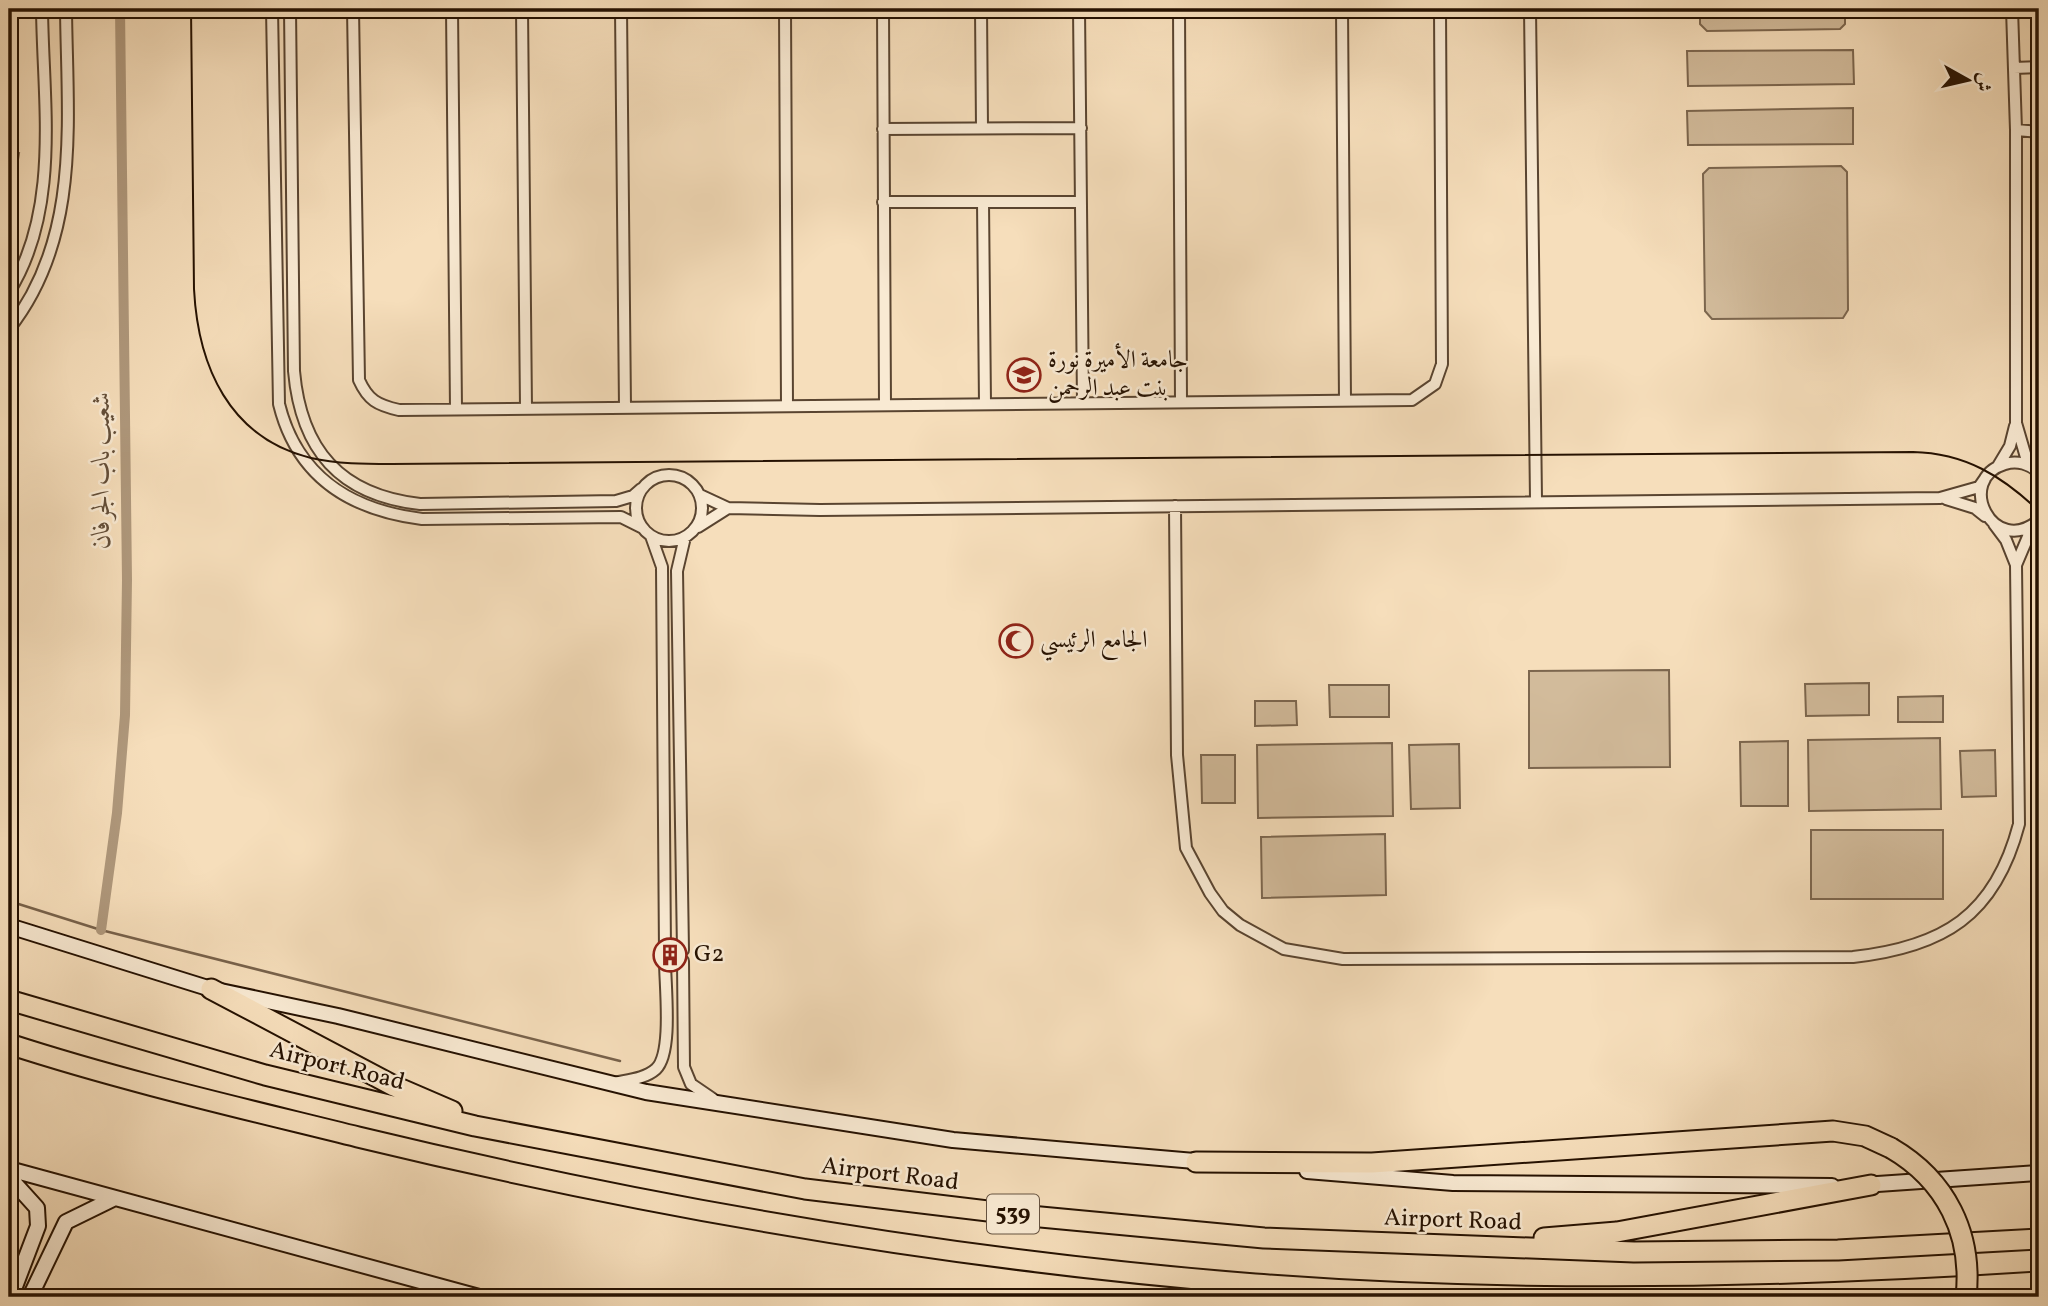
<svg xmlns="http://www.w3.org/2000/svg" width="2048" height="1306" font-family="Vollkorn,Amiri,serif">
<rect width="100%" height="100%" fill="#f6debb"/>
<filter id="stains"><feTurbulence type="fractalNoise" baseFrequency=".00286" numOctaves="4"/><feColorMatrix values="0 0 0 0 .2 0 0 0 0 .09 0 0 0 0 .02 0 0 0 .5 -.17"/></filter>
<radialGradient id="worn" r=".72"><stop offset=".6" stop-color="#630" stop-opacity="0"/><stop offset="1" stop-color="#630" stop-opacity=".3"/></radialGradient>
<path fill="#d2bb9b" stroke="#7c664e" stroke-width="2" d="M 1700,9 L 1845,9 L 1845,24 L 1840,29 L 1707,31 L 1700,24 Z
M 1853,50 L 1854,84 L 1688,86 L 1687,51 Z
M 1853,108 L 1853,144 L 1688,145 L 1687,111 Z
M 19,153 L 9,217 L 9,154 Z
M 1841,166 L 1847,172 L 1848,310 L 1843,318 L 1712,319 L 1705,311 L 1703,174 L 1709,168 Z
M 1669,670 L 1670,767 L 1529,768 L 1529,671 Z
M 1869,683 L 1869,715 L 1806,716 L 1805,684 Z
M 1329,685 L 1389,685 L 1389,717 L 1330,717 Z
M 1943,696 L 1943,722 L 1898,722 L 1898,697 Z
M 1255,701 L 1296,701 L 1297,725 L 1255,726 Z
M 1940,738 L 1941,809 L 1809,811 L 1808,740 Z
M 1788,741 L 1788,806 L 1741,806 L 1740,742 Z
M 1392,743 L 1393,816 L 1258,818 L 1257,745 Z
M 1459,744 L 1460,808 L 1411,809 L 1409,745 Z
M 1995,750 L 1996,796 L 1962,797 L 1960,751 Z
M 1201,755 L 1235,755 L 1235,803 L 1202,803 Z
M 1811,830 L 1943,830 L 1943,899 L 1811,899 Z
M 1385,834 L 1386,895 L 1262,898 L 1261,837 Z"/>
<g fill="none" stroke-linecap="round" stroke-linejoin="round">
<path stroke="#78624b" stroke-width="2.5" d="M 9,901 L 101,930 L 620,1061"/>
<path stroke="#af987c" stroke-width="10" d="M 101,930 L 117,813 L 125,715 L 127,580 L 120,9"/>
<defs>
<path id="street" d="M 272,9 L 279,404 C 297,477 350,510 422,519 L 621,517 L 643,528
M 290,9 L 294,371 C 301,450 340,495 420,504 L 616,501 L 633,496 L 641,489
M 353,9 L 359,380 C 368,400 377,405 399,410 L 1412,400 L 1435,384 L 1442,364 L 1440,9
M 452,9 L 456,409
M 522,9 L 526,408
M 621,9 L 625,407
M 785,9 L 787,406
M 883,9 L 885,405
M 981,9 L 982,128
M 1079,9 L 1083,403
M 1179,9 L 1181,402
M 1342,9 L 1345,400
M 1530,9 L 1536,500
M 2012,9 L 2016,130 L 2016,423 L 2028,464
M 2014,68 L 2039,67
M 883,129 L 1081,128
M 2016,130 L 2039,132
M 883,202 L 1081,202
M 983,202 L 985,404
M 9,292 C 61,209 43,102 42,9
M 9,329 C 82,237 67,118 66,9
M 1998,466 L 2010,446 L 2015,426
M 2039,473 C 2030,464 2017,460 2005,464 C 1954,479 1993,559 2039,520
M636 508a33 33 0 1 1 66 0a33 33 0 1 1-66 0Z
M 700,495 L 728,508 L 820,510 L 1940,498 L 1979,487 L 1986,477
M 1946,499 L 1975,508 L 1985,516
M 1175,506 L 1177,755 L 1186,848 L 1210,893 L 1223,911 L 1240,925 L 1284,949 L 1343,959 L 1853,957 C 1943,947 1995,916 2019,824 L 2016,565 L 2006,540 L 1994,524
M 698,527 L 728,508
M 651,536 L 662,567 L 665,951
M 2016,565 L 2033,525
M 683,950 L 677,571 L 685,537
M 683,961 L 684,1067 L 691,1084 L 713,1099
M 614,1083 C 627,1080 645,1079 656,1069 C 673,1053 665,986 665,961"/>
<path id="secondary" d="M 9,926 L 211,989 L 338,1016 L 646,1092 L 953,1140 L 1206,1162
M 9,1169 L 479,1297
M 1307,1171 L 1453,1183 L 1832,1186
M 9,1177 L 37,1208 L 38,1226 L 11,1297
M 1863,1185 L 2039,1173
M 30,1297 L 66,1222 L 115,1198"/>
<path id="highway" d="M 211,989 L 394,1086 L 452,1111
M 9,1000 L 265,1075 L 475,1126 L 805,1189 L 1030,1216 L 1264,1238 L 1634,1252 L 1838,1250 L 2039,1239
M 9,1044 C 123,1081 241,1108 358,1137 C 652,1208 953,1260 1255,1284 C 1515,1304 1779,1299 2039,1282
M 1196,1162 L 1372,1163 L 1833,1131 L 1865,1136 L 1891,1148
M 1544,1238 L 1617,1232 L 1871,1185"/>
</defs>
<use href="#street" stroke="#594430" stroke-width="14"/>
<use href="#secondary" stroke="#251101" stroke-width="18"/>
<use href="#highway" stroke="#251101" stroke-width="23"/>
<use href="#street" stroke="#f9ead3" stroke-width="10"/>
<use href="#secondary" stroke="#f9ead3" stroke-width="14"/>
<use href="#highway" stroke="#f6debb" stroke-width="19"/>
<path stroke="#251101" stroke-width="2" d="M 191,9 L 194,289 C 198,366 229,438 311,458 C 337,464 365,464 392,464 L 1913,452 C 1965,453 2002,476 2039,511"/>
<defs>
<path id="highway-bridge" d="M 1891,1148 C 1946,1180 1973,1234 1966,1297"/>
</defs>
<use href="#highway-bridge" stroke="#251101" stroke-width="23" stroke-linecap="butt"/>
<use href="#highway-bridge" stroke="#f6debb" stroke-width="19"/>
</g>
<defs>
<symbol id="university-ring" viewBox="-11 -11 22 22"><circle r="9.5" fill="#f9ead3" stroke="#8f2418" stroke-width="1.5"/><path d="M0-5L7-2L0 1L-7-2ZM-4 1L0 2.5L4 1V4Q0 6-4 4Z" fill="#8f2418"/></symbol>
<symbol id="mosque-ring" viewBox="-11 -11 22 22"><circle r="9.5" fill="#f9ead3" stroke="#8f2418" stroke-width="1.5"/><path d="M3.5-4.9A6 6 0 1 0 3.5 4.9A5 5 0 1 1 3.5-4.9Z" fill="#8f2418"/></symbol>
<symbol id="building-ring" viewBox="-11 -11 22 22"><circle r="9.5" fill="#f9ead3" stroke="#8f2418" stroke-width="1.5"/><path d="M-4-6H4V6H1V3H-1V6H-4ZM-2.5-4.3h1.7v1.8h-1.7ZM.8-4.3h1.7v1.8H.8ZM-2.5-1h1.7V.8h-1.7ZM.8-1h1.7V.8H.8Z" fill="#8f2418"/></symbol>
</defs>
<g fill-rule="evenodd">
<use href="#university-ring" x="1005" y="356" width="38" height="38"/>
<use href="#mosque-ring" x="997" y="622" width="38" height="38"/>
<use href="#building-ring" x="651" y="936" width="38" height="38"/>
</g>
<g text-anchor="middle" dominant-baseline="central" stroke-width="5" stroke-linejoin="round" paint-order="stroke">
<rect fill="#f9ead3" stroke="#655240" stroke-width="2" x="987" y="1194.5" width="52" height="39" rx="5"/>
<g font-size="23" font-weight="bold" fill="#251101">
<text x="1013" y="1214">539</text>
</g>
<g font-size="24" fill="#251101" stroke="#f9ead3" text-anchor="start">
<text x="1048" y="361">جامعة الأميرة نورة<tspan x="1048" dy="28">بنت عبد الرحمن</tspan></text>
<text x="1040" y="641">الجامع الرئيسي</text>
<text x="694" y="955">G2</text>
</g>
<g font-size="24" fill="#251101" stroke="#f9ead3">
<text transform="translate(337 1067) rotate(14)">Airport Road</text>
<text transform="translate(890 1175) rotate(7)">Airport Road</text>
<text transform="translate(1453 1221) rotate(2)">Airport Road</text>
</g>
<g font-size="26" font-style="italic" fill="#634e38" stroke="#f9ead3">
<text transform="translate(102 470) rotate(-90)">شعيب باب الجرفان</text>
</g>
</g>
<rect width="2048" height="1306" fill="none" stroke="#f6debb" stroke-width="35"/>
<rect x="10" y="10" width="2027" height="1285" fill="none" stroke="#251101" stroke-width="3.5"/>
<rect x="18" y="18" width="2013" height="1271" fill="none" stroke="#251101" stroke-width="2"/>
<g transform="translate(1968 80) rotate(98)" stroke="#f9ead3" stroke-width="5" paint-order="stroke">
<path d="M0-5L12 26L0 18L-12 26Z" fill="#251101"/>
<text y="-10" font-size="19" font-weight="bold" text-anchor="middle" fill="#251101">ش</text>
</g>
<rect width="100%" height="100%" filter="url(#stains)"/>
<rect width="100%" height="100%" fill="url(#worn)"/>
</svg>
